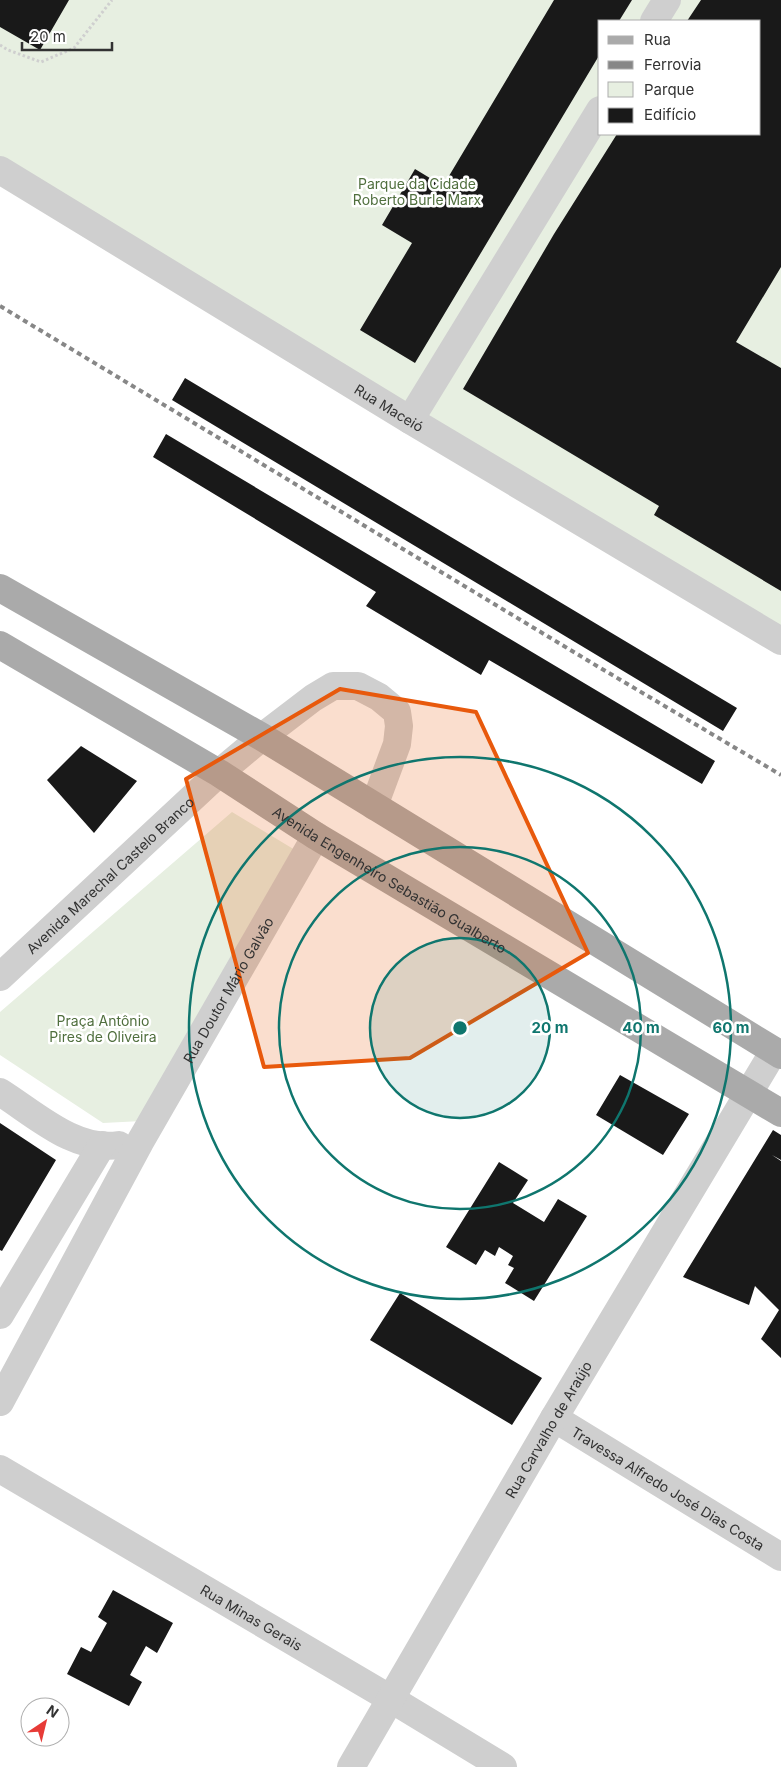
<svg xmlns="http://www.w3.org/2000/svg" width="781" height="1767" font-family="Inter,sans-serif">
<rect width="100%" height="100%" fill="#fff"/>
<path fill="#e7efe1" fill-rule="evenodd" d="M 0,0 L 781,0 L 781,637 L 0,160 ZM 600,21 L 760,21 L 760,134 L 600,134 Z
M 232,812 L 295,850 L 142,1121 L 103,1123 L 0,1055 L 0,1012 Z"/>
<path fill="#191919" d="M 0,0 L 69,0 L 40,50 L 0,27 Z
M 554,0 L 632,0 L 619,21 L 600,21 L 600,54 L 415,363 L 360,330 L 412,243 L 382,225 L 415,169 L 443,186 Z
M 701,0 L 781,0 L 781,267 L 736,342 L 781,368 L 781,591 L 654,515 L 659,506 L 463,389 L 554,234 L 617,134 L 760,134 L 760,21 L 687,21 Z
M 185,378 L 737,708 L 723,731 L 172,400 Z
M 166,434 L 715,761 L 702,784 L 489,660 L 481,675 L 366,606 L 376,592 L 153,457 Z
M 81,746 L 137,781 L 94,833 L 47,780 Z
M 620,1075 L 689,1114 L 663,1155 L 596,1115 Z
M 0,1123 L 56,1160 L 2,1251 L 0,1250 Z
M 773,1130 L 781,1135 L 781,1160 L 772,1155 L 781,1161 L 781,1358 L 761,1339 L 779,1310 L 755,1286 L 749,1305 L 683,1277 Z
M 499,1162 L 528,1180 L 513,1203 L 544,1222 L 558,1199 L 587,1216 L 534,1301 L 505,1283 L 514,1268 L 508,1265 L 513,1256 L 499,1247 L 495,1256 L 485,1250 L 476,1265 L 446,1247 Z
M 400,1293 L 542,1378 L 512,1425 L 370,1340 Z
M 113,1590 L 173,1623 L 157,1653 L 146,1646 L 130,1675 L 142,1682 L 129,1706 L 67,1674 L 81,1647 L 91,1652 L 107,1623 L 98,1617 Z"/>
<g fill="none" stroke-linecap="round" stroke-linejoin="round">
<path stroke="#cfcfcf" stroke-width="3" stroke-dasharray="2.5 2.5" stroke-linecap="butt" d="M 0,45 L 8,50 L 41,62 L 74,48 L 112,0"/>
<g stroke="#cfcfcf" stroke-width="28">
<path d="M 654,21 L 667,0"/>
<path id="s1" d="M 0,170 L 410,420 L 781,641"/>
<path d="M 410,420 L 600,110"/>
<path id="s2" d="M 0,977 L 219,773 L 262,737 L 313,698 L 333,686 L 358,686 L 379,697 L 397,712 L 399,726 L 397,744 L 374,806"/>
<path d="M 0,1092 C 35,1114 75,1152 119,1145"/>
<path d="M 0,1315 L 102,1145"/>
<path id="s3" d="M 0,1402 L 140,1142 L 316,836"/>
<path id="s4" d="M 554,1418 L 781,1557"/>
<path id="s5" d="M 0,1469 L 391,1699 L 503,1767"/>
<path id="s6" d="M 351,1767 L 554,1418 L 774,1051"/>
</g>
<g stroke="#aaa" stroke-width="28">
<path d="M 0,588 L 262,737 L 781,1055"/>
<path id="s7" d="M 0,645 L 219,773 L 316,836 L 781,1113"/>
</g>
<path stroke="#878787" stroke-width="4" stroke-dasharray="5 4" stroke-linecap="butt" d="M 0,306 L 592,663 L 781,775"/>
</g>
<path fill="#e8590c" fill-opacity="0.2" stroke="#e8590c" stroke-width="4" stroke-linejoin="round" d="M 340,689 L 476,712 L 588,953 L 410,1058 L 264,1067 L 186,779 Z"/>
<circle cx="460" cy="1028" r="90" fill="#0f766e" fill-opacity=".12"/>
<g fill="none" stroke="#0f766e" stroke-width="2.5">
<circle cx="460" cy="1028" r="90"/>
<circle cx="460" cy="1028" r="181"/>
<circle cx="460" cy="1028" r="271"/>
</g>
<g text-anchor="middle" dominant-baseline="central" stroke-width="5" stroke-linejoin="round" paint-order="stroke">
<g font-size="14" fill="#506f3e" stroke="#fff">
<text x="417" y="183">Parque da Cidade<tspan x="417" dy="16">Roberto Burle Marx</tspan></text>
<text x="103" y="1020">Praça Antônio<tspan x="103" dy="16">Pires de Oliveira</tspan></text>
</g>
<g font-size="14" fill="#323232" stroke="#fff">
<text stroke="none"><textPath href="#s1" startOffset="456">Rua Maceió</textPath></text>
<text stroke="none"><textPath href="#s2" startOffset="150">Avenida Marechal Castelo Branco</textPath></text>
<text stroke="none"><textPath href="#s7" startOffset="455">Avenida Engenheiro Sebastião Gualberto</textPath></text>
<text stroke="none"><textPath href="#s3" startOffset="471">Rua Doutor Mário Galvão</textPath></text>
<text stroke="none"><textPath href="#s6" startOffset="391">Rua Carvalho de Araújo</textPath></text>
<text stroke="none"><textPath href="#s4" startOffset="134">Travessa Alfredo José Dias Costa</textPath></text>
<text stroke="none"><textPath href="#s5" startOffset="292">Rua Minas Gerais</textPath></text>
</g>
</g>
<circle cx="460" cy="1028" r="8" fill="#0f766e" stroke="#fff" stroke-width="2.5"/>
<g font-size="15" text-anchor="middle" font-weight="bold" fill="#0f766e" stroke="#fff" stroke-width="5" stroke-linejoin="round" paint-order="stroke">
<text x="550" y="1033">20 m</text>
<text x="641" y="1033">40 m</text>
<text x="731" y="1033">60 m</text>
</g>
<rect x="598" y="20" width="162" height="115" fill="#ffffff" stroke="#adadad"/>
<rect x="608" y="36" width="25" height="8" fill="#aaaaaa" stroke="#adadad"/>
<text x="644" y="45" font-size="15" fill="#323232">Rua</text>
<rect x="608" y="61" width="25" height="8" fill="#878787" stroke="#adadad"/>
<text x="644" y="70" font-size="15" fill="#323232">Ferrovia</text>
<rect x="608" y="82" width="25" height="15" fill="#e7efe1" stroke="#adadad"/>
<text x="644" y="95" font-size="15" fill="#323232">Parque</text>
<rect x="608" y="108" width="25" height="15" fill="#191919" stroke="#adadad"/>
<text x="644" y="120" font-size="15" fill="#323232">Edifício</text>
<g transform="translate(45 1722) rotate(35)"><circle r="24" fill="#ffffff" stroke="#adadad"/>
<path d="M0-4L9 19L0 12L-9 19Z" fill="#e73b37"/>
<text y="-8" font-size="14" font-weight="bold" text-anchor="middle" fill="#323232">N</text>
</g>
<path d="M22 42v8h90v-8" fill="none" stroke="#323232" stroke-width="2.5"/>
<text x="30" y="42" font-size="15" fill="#323232" stroke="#ffffff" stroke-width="4" paint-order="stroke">20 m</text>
</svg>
